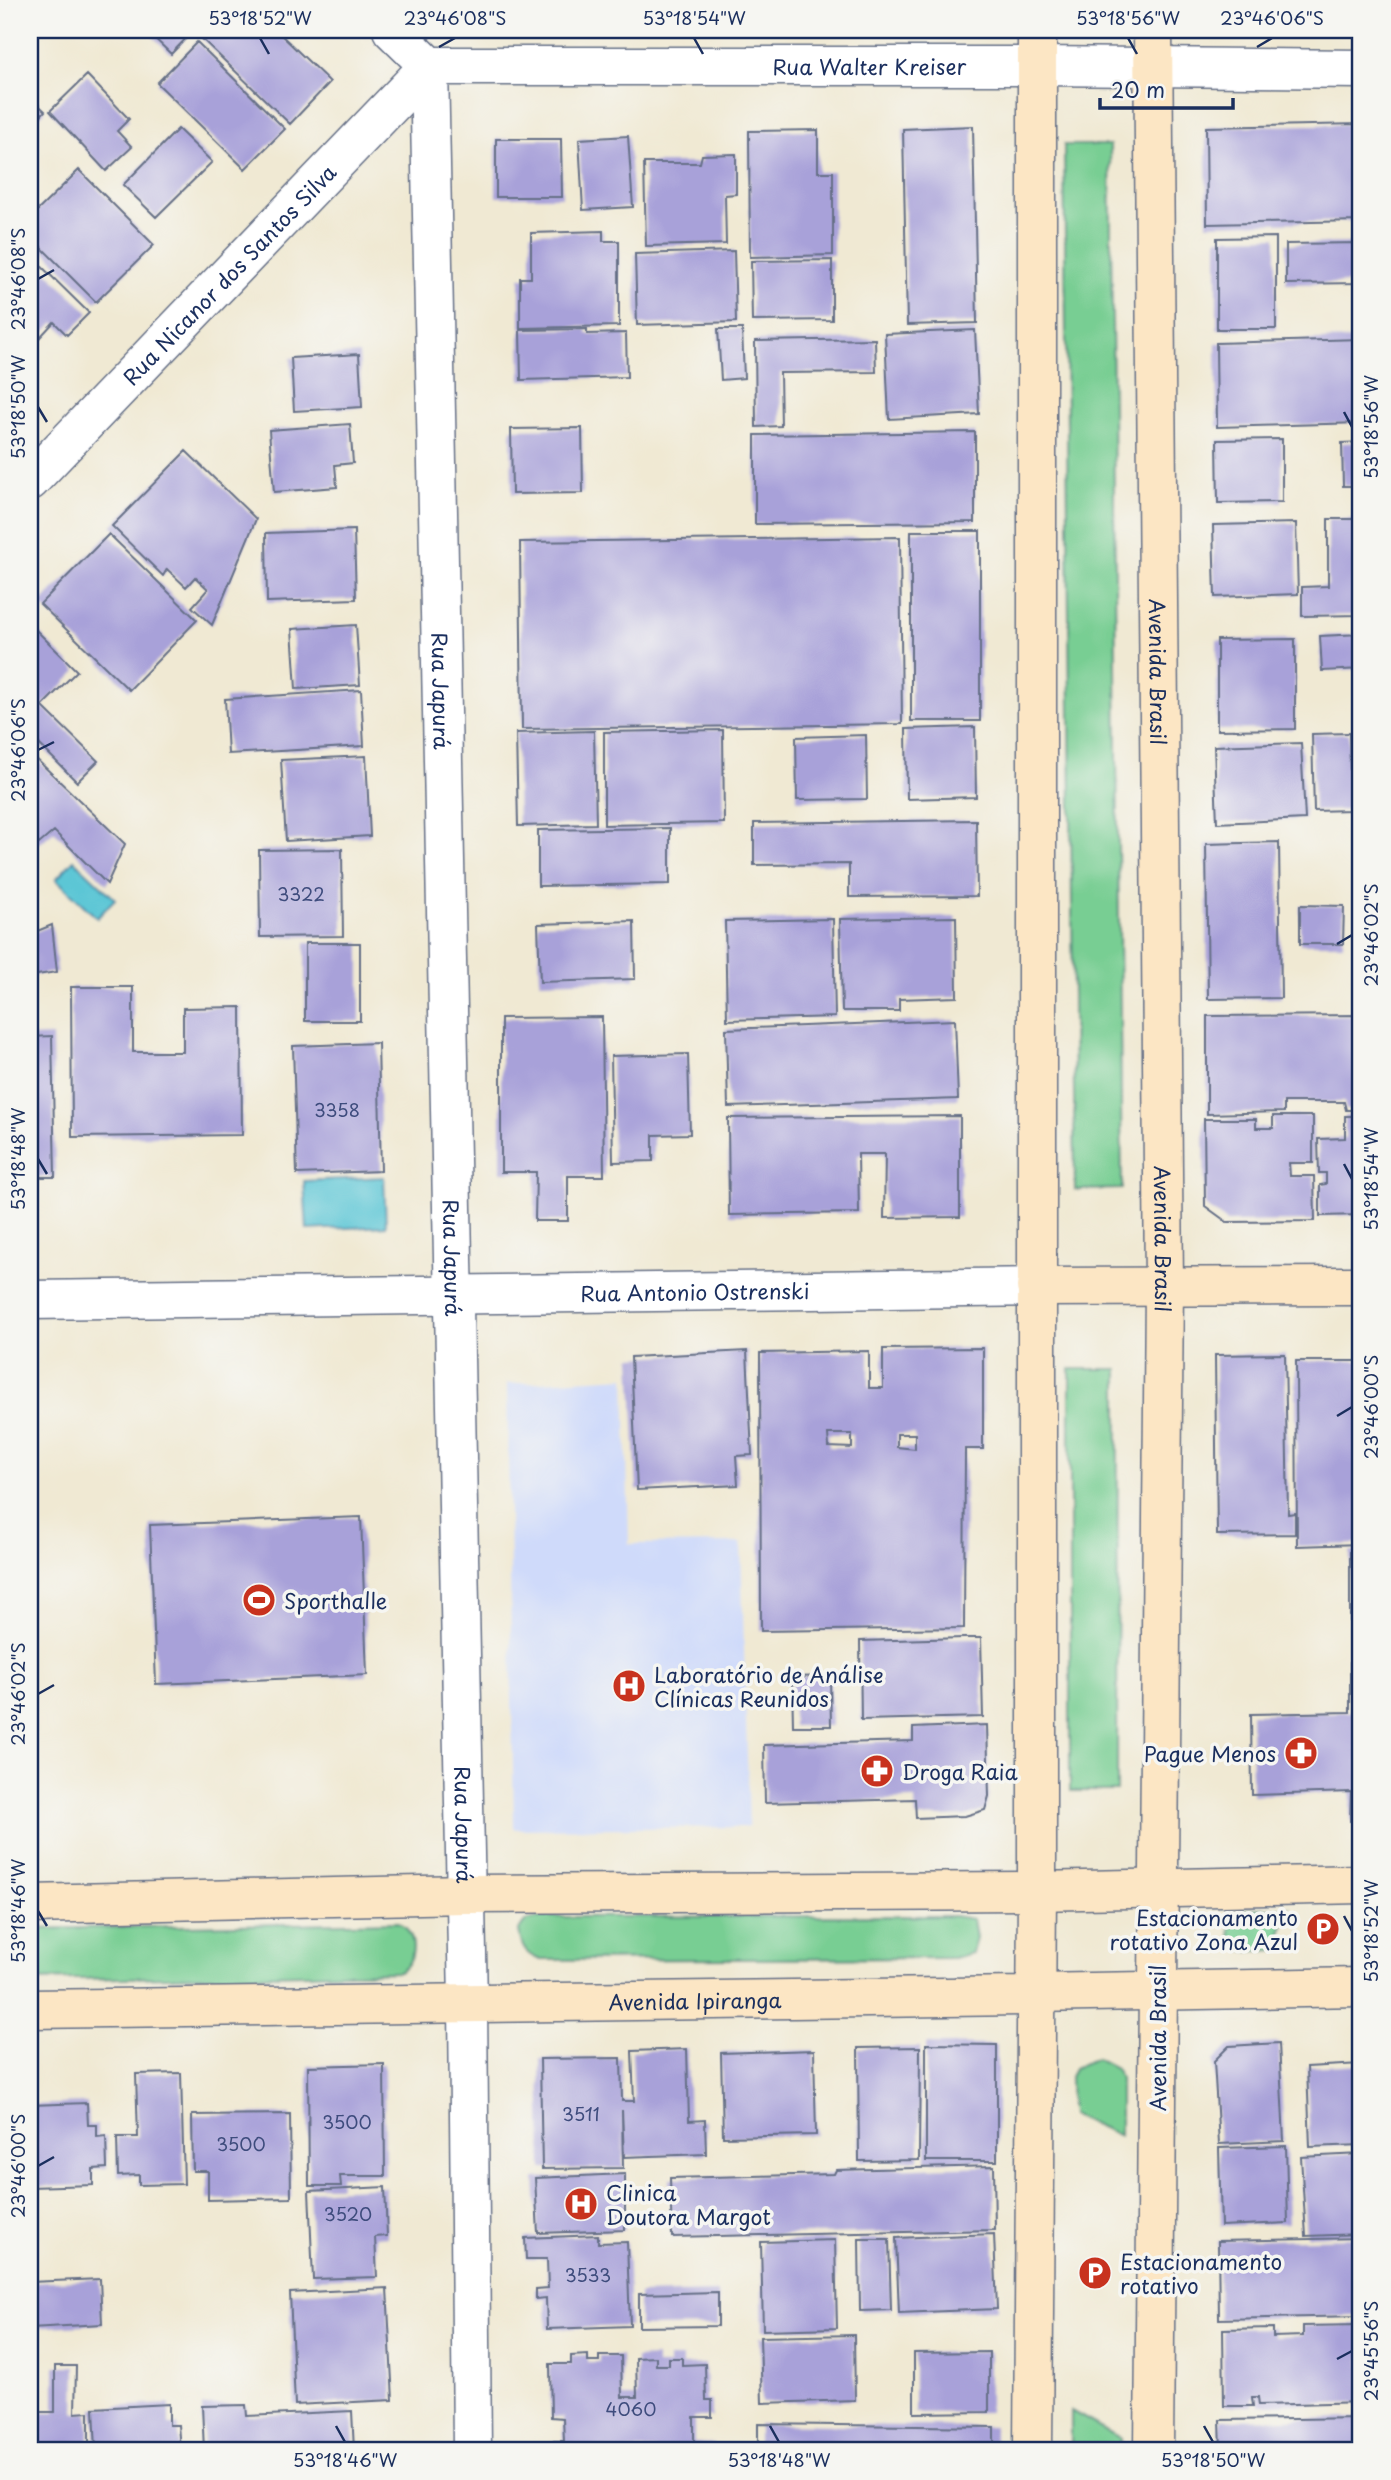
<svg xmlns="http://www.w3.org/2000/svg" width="1391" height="2480" font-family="'Playpen Sans',sans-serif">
<rect width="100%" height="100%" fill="#f6f6f2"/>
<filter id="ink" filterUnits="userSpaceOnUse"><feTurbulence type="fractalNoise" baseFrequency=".0143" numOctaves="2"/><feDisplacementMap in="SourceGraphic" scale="14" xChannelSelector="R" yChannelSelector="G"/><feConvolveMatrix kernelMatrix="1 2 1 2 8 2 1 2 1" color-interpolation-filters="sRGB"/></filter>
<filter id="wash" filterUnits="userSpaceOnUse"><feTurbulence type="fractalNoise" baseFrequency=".00686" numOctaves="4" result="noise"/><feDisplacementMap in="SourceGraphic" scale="28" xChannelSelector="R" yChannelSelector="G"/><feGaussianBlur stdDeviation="1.57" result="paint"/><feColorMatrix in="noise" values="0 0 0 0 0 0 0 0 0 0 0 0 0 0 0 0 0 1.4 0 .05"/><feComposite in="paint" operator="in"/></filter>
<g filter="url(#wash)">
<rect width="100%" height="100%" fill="#f0e9d3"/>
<path fill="#cfdafa" d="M 625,1377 L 629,1544 L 741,1543 L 749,1827 L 514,1829 L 507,1384 Z"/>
<path fill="#78ce93" stroke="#4a7e78" stroke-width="2" d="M 1064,145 L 1110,145 L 1122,1189 L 1075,1190 Z
M 1070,1369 L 1118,1369 L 1117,1791 L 1070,1791 Z
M 1290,1908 L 1275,1950 C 1266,1950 1252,1952 1242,1950 C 1225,1945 1226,1918 1241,1911 C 1250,1906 1278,1909 1290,1908 Z
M 954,1916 L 973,1919 L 976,1938 L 972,1953 L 953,1958 L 541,1960 C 525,1955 521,1947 519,1930 L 526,1921 L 543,1917 Z
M 399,1922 C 417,1933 418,1961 399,1972 L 30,1980 L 30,1929 Z
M 1096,2058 L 1115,2068 L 1120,2078 L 1120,2136 L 1071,2114 L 1070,2077 L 1074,2068 Z
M 1071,2411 L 1120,2438 L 1120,2450 L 1071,2450 Z"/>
<path fill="#5bc6d5" stroke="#3b7a9a" stroke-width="2" d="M 74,860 L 115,899 L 97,918 L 56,879 Z
M 384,1177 L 386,1226 L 307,1230 L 304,1181 Z"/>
<g id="blocks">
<path fill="#a8a1d9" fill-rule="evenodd" d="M 146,30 L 194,30 L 171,54 Z
M 208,30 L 276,30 L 330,82 L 290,124 L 200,37 Z
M 197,42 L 285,129 L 245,169 L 157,83 Z
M 87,75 L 129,119 L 117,131 L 132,147 L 106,171 L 50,111 Z
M 30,97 L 45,111 L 30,127 Z
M 1361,124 L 1361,221 L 1207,224 L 1206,127 Z
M 973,126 L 977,323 L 907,325 L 903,129 Z
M 178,129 L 212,162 L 156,217 L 123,185 Z
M 818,130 L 818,172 L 833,172 L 833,255 L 750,257 L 749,131 Z
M 628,136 L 633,207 L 583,210 L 579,139 Z
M 496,139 L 561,139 L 562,197 L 496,197 Z
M 736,154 L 736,194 L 725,195 L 726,244 L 646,246 L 644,163 L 700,163 L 702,155 Z
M 79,170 L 154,245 L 96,302 L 30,236 L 30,218 Z
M 603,231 L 603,241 L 619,241 L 619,326 L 520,328 L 520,278 L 531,278 L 531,233 Z
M 1276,237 L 1276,329 L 1217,329 L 1217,238 Z
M 1361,243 L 1361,283 L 1286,284 L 1286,244 Z
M 734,251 L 736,322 L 637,325 L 635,254 Z
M 30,255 L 89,313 L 67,335 L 54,322 L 30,348 Z
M 832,260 L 832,320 L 752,321 L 751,261 Z
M 587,329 L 587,334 L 626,333 L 627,377 L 521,380 L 520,330 Z
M 718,329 L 742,329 L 744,378 L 721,380 Z
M 975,330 L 979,414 L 889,419 L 885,334 Z
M 875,339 L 876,372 L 780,373 L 781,426 L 756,427 L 755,341 Z
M 1361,339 L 1361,423 L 1217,427 L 1216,343 Z
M 359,354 L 362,407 L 294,411 L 291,358 Z
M 350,424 L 353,463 L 335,465 L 337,487 L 274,492 L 269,430 Z
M 582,428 L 583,493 L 512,494 L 511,429 Z
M 975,432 L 975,522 L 755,524 L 755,435 Z
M 1282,439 L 1282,502 L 1218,503 L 1217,440 Z
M 1361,442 L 1361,486 L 1343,486 L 1342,443 Z
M 186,451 L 256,519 L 212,625 L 192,607 L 208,589 L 195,577 L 186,587 L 167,569 L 163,576 L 112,526 Z
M 1328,519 L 1361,519 L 1361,615 L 1302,616 L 1302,587 L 1328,586 Z
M 1296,523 L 1298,594 L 1215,597 L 1213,525 Z
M 354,530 L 356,599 L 267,602 L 266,533 Z
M 911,531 L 980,531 L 980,721 L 911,721 Z
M 109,534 L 197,620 L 129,690 L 40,604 Z
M 900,537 L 902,724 L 522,729 L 520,542 Z
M 30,624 L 77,671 L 42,706 L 98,761 L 77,782 L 30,735 Z
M 356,625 L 360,685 L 296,689 L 292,629 Z
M 1361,634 L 1361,669 L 1322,671 L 1320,636 Z
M 1295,639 L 1295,729 L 1217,730 L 1217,640 Z
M 361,690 L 364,746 L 228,754 L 225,699 Z
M 975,727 L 976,797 L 907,799 L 906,729 Z
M 723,730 L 724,823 L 604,825 L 604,732 Z
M 594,731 L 596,824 L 518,826 L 516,733 Z
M 1349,733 L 1351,810 L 1314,811 L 1312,734 Z
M 1361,734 L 1361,763 L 1355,763 L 1355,735 Z
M 866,735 L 867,799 L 797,800 L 796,737 Z
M 1301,743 L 1305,819 L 1217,823 L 1214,746 Z
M 30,753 L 125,844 L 107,884 L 54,831 L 39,844 L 30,835 Z
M 366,756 L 370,836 L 286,841 L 281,760 Z
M 976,820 L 977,896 L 849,897 L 849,864 L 754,865 L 754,823 Z
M 670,828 L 670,884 L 538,886 L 538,830 Z
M 1279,842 L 1281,998 L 1208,999 L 1206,844 Z
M 342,849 L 343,936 L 260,937 L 259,850 Z
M 1300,905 L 1344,906 L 1343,944 L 1300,944 Z
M 956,917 L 957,997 L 899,999 L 899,1011 L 842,1011 L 840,919 Z
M 833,919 L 835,1017 L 727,1020 L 725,921 Z
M 634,921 L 635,979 L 540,982 L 538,924 Z
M 52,925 L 57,972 L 30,976 L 30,934 Z
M 305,943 L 360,943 L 360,1021 L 305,1021 Z
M 71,987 L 133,987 L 133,1052 L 183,1052 L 183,1008 L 241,1007 L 242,1135 L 72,1137 Z
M 1361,1015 L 1361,1110 L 1346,1110 L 1344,1102 L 1284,1102 L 1284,1112 L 1207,1114 L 1207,1016 Z
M 602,1017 L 604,1176 L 568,1176 L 568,1221 L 535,1221 L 536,1172 L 501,1172 L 501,1018 Z
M 955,1020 L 958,1099 L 728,1107 L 726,1029 Z
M 52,1036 L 55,1177 L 30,1177 L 30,1037 Z
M 378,1043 L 381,1171 L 297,1174 L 293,1046 Z
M 688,1054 L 690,1134 L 653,1135 L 653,1161 L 613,1162 L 611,1056 Z
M 960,1116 L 960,1217 L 884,1218 L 885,1154 L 858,1154 L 859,1213 L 729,1215 L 728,1118 Z
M 1273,1116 L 1313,1116 L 1313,1163 L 1289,1163 L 1290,1176 L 1314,1176 L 1315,1221 L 1227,1222 L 1205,1206 L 1204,1119 L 1256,1119 L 1256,1128 L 1273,1128 Z
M 1345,1116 L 1361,1116 L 1361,1215 L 1320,1216 L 1320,1185 L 1326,1184 L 1326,1173 L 1319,1173 L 1318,1139 L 1345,1138 Z
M 983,1348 L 983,1449 L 965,1449 L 964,1628 L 761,1631 L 760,1353 L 869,1351 L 869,1388 L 883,1388 L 883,1349 ZM 828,1434 L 852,1434 L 852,1448 L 829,1447 ZM 897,1434 L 915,1434 L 915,1449 L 897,1447 Z
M 747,1351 L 752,1455 L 736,1456 L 738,1485 L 637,1490 L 631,1357 Z
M 1285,1354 L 1288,1514 L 1295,1513 L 1295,1534 L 1217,1535 L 1215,1355 Z
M 1296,1361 L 1361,1361 L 1361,1544 L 1297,1546 Z
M 361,1517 L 367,1675 L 156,1684 L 150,1525 Z
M 1350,1552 L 1361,1552 L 1361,1821 L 1350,1821 L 1351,1792 L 1252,1795 L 1251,1714 L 1350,1712 Z
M 964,1638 L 981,1638 L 983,1717 L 861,1720 L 860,1641 Z
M 830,1676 L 831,1726 L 793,1726 L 792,1677 Z
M 987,1725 L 989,1796 L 985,1810 L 965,1816 L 916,1818 L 915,1799 L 765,1803 L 764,1745 L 913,1741 L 913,1728 Z
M 1279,2043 L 1284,2141 L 1219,2144 L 1214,2061 L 1229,2046 Z
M 926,2044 L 997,2045 L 997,2161 L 926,2161 Z
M 920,2047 L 919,2160 L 859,2161 L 858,2048 Z
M 687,2049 L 689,2121 L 705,2120 L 706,2154 L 624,2157 L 622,2110 L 623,2168 L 542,2169 L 540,2059 L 621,2058 L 622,2101 L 634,2101 L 632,2051 Z
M 814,2050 L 816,2135 L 723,2137 L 721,2053 Z
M 384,2064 L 385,2176 L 340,2176 L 341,2186 L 309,2186 L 308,2066 Z
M 1361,2064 L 1361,2145 L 1310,2147 L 1307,2067 Z
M 181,2073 L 184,2184 L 139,2185 L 139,2175 L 118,2176 L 117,2137 L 138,2137 L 136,2074 Z
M 87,2103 L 88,2125 L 97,2125 L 97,2137 L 106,2136 L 107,2168 L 93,2169 L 93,2185 L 30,2187 L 30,2105 Z
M 290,2114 L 291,2198 L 208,2200 L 208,2171 L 193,2171 L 192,2115 Z
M 1286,2146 L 1288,2223 L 1221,2226 L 1219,2148 Z
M 1361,2154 L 1361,2234 L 1306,2236 L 1301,2157 Z
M 994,2166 L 995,2230 L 672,2237 L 670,2178 L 834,2174 L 836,2170 Z
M 625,2174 L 625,2230 L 538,2233 L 535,2178 Z
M 385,2187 L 387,2236 L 375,2237 L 377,2277 L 313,2279 L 309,2191 Z
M 994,2234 L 997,2309 L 899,2313 L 896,2238 Z
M 598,2235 L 598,2243 L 627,2242 L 630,2326 L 547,2329 L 546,2298 L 536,2299 L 536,2289 L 548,2288 L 547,2259 L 526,2259 L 525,2238 Z
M 1361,2238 L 1361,2316 L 1219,2319 L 1218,2241 Z
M 859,2239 L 889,2239 L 891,2310 L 860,2311 Z
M 835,2240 L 837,2328 L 763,2330 L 761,2242 Z
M 100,2279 L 102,2324 L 30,2328 L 30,2282 Z
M 387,2288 L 393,2400 L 295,2405 L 290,2293 Z
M 718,2292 L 718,2326 L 639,2327 L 639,2294 Z
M 1361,2325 L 1361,2402 L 1259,2405 L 1258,2397 L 1252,2397 L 1253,2406 L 1224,2406 L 1223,2329 L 1273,2328 L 1273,2337 L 1303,2336 L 1303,2326 Z
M 854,2335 L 855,2400 L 762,2403 L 760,2337 Z
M 989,2352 L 989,2412 L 914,2413 L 914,2353 Z
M 588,2355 L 588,2362 L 599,2362 L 599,2356 L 621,2356 L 622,2397 L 637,2397 L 636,2358 L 656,2357 L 656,2365 L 669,2365 L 669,2358 L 682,2358 L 682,2365 L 705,2364 L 706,2400 L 712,2400 L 712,2417 L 694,2417 L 694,2443 L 714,2443 L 715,2450 L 551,2450 L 551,2441 L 564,2441 L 563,2418 L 551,2417 L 550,2364 L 571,2364 L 571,2356 Z
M 55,2366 L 76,2366 L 75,2413 L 89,2412 L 89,2450 L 33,2450 L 33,2412 L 55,2412 Z
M 169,2404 L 169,2425 L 178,2425 L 180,2450 L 96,2450 L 94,2408 Z
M 246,2405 L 247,2416 L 352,2411 L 354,2450 L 204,2450 L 202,2406 Z
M 1361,2418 L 1361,2450 L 1221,2450 L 1220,2420 Z
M 758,2424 L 994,2427 L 994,2450 L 758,2450 Z"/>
</g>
</g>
<g filter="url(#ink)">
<use href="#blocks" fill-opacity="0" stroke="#667087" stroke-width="2"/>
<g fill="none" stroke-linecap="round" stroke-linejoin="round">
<defs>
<g id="street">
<path id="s1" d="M 392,30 L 429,66 L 1037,66 L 1361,69"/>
<path id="s2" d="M 429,66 L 468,2002 L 472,2450"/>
<path id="s3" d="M 30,481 L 429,66"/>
<path id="s4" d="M 30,1300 L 1036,1287"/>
</g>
<g id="secondary">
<path id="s5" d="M 1153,30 L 1164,1286 L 1154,2450"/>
<path d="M 1036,1287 L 1361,1286"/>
<path d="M 30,1904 L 465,1894 L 1037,1891 L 1361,1884"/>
<path id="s6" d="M 30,2009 L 1023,1996 L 1036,1993 L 1361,1987"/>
<path d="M 1033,2450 L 1037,1891 L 1037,30"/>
</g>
</defs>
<use href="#street" stroke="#667087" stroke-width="41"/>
<use href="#secondary" stroke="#667087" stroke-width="41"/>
<use href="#street" stroke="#fff" stroke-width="38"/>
<use href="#secondary" stroke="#fce6c4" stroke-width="38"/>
</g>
</g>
<path fill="none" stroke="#1b2f5e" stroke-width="2.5" d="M 260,38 L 269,54M 694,38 L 703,54M 1128,38 L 1137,54M 439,47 L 455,38M 1257,47 L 1272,38M 38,279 L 54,270M 38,407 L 47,422M 1344,412 L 1352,427M 38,750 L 54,742M 1337,944 L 1352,935M 38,1159 L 47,1174M 1344,1164 L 1352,1179M 1337,1416 L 1352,1407M 38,1694 L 54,1685M 38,1911 L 47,1926M 1344,1916 L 1352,1931M 38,2166 L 54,2157M 1337,2359 L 1352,2351M 336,2426 L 345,2442M 770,2426 L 779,2442M 1204,2426 L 1213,2442"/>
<defs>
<symbol id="stadium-disc" viewBox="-11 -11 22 22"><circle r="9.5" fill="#c8321e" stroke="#f6f6f2"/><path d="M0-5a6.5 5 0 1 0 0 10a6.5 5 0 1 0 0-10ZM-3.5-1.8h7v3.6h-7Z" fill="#fff"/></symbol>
<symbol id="hospital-disc" viewBox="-11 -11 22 22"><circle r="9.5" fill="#c8321e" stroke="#f6f6f2"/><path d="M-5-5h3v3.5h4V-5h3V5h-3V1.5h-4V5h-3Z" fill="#fff"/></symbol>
<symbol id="pharmacy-disc" viewBox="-11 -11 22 22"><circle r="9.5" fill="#c8321e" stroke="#f6f6f2"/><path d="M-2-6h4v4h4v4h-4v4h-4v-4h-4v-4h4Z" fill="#fff"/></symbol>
<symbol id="parking-disc" viewBox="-11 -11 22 22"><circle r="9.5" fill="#c8321e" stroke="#f6f6f2"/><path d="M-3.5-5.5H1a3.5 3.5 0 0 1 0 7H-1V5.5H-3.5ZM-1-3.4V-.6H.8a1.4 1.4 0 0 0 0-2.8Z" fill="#fff"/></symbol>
</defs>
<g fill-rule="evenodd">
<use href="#stadium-disc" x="240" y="1581" width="38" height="38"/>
<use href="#hospital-disc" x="610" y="1667" width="38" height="38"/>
<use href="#pharmacy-disc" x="1282" y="1734" width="38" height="38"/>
<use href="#pharmacy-disc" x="858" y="1752" width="38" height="38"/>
<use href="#parking-disc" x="1304" y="1910" width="38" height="38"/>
<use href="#hospital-disc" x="562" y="2185" width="38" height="38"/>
<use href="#parking-disc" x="1076" y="2254" width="38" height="38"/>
</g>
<g text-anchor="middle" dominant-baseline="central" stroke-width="7" stroke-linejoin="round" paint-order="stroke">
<g font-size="18" fill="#3e4c7d">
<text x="301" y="893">3322</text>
<text x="337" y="1109">3358</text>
<text x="581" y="2113">3511</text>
<text x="347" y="2121">3500</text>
<text x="241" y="2143">3500</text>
<text x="348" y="2213">3520</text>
<text x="588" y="2274">3533</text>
<text x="631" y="2408">4060</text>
</g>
<g font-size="21" fill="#1b2f5e" stroke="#f6f6f2">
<text stroke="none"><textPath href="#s1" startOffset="492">Rua Walter Kreiser</textPath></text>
<text stroke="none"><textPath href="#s3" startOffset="287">Rua Nicanor dos Santos Silva</textPath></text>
<text stroke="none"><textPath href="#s5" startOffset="642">Avenida Brasil</textPath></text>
<text stroke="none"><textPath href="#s2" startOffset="625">Rua Japurá</textPath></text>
<text stroke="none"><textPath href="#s5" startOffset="1209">Avenida Brasil</textPath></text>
<text stroke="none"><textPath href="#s2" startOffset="1192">Rua Japurá</textPath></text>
<text stroke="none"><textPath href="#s4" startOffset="665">Rua Antonio Ostrenski</textPath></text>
<text stroke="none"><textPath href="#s2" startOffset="1759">Rua Japurá</textPath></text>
<text stroke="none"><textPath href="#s6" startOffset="665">Avenida Ipiranga</textPath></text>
<text transform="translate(1157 2038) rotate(-90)">Avenida Brasil</text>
</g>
<g font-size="21" fill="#1b2f5e" stroke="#f6f6f2" text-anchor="start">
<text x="284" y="1600">Sporthalle</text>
<text x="654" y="1674">Laboratório de Análise<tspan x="654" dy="24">Clínicas Reunidos</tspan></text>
<text x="1276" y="1753" text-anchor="end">Pague Menos</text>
<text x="902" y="1771">Droga Raia</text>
<text x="1298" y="1917" text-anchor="end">Estacionamento<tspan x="1298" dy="24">rotativo Zona Azul</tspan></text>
<text x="606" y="2192">Clinica<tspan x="606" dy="24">Doutora Margot</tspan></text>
<text x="1120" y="2261">Estacionamento<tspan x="1120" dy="24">rotativo</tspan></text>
</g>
</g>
<rect width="1391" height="2480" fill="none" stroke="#f6f6f2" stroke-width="77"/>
<path d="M1100 98v10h133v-10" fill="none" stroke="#1b2f5e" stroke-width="3.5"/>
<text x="1111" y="98" font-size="21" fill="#1b2f5e" stroke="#f6f6f2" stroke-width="5" paint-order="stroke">20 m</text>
<rect x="38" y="38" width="1314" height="2404" fill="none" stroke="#1b2f5e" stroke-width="2.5"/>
<g font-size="18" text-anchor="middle" fill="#1b2f5e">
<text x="260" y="25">53°18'52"W</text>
<text x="455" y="25">23°46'08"S</text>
<text x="694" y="25">53°18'54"W</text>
<text x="1128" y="25">53°18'56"W</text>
<text x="1272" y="25">23°46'06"S</text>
<text transform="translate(19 279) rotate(-90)" y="6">23°46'08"S</text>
<text transform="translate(19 407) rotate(-90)" y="6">53°18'50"W</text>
<text transform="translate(1372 427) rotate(-90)" y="6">53°18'56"W</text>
<text transform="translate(19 750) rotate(-90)" y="6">23°46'06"S</text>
<text transform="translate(1372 935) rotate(-90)" y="6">23°46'02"S</text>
<text transform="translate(19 1159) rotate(-90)" y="6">53°18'48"W</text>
<text transform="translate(1372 1179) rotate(-90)" y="6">53°18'54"W</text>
<text transform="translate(1372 1407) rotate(-90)" y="6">23°46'00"S</text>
<text transform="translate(19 1694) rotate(-90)" y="6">23°46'02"S</text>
<text transform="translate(19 1911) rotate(-90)" y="6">53°18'46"W</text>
<text transform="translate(1372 1931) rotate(-90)" y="6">53°18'52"W</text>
<text transform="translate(19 2166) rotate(-90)" y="6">23°46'00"S</text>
<text transform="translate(1372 2351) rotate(-90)" y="6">23°45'56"S</text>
<text x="345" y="2467">53°18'46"W</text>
<text x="779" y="2467">53°18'48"W</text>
<text x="1213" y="2467">53°18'50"W</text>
</g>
</svg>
